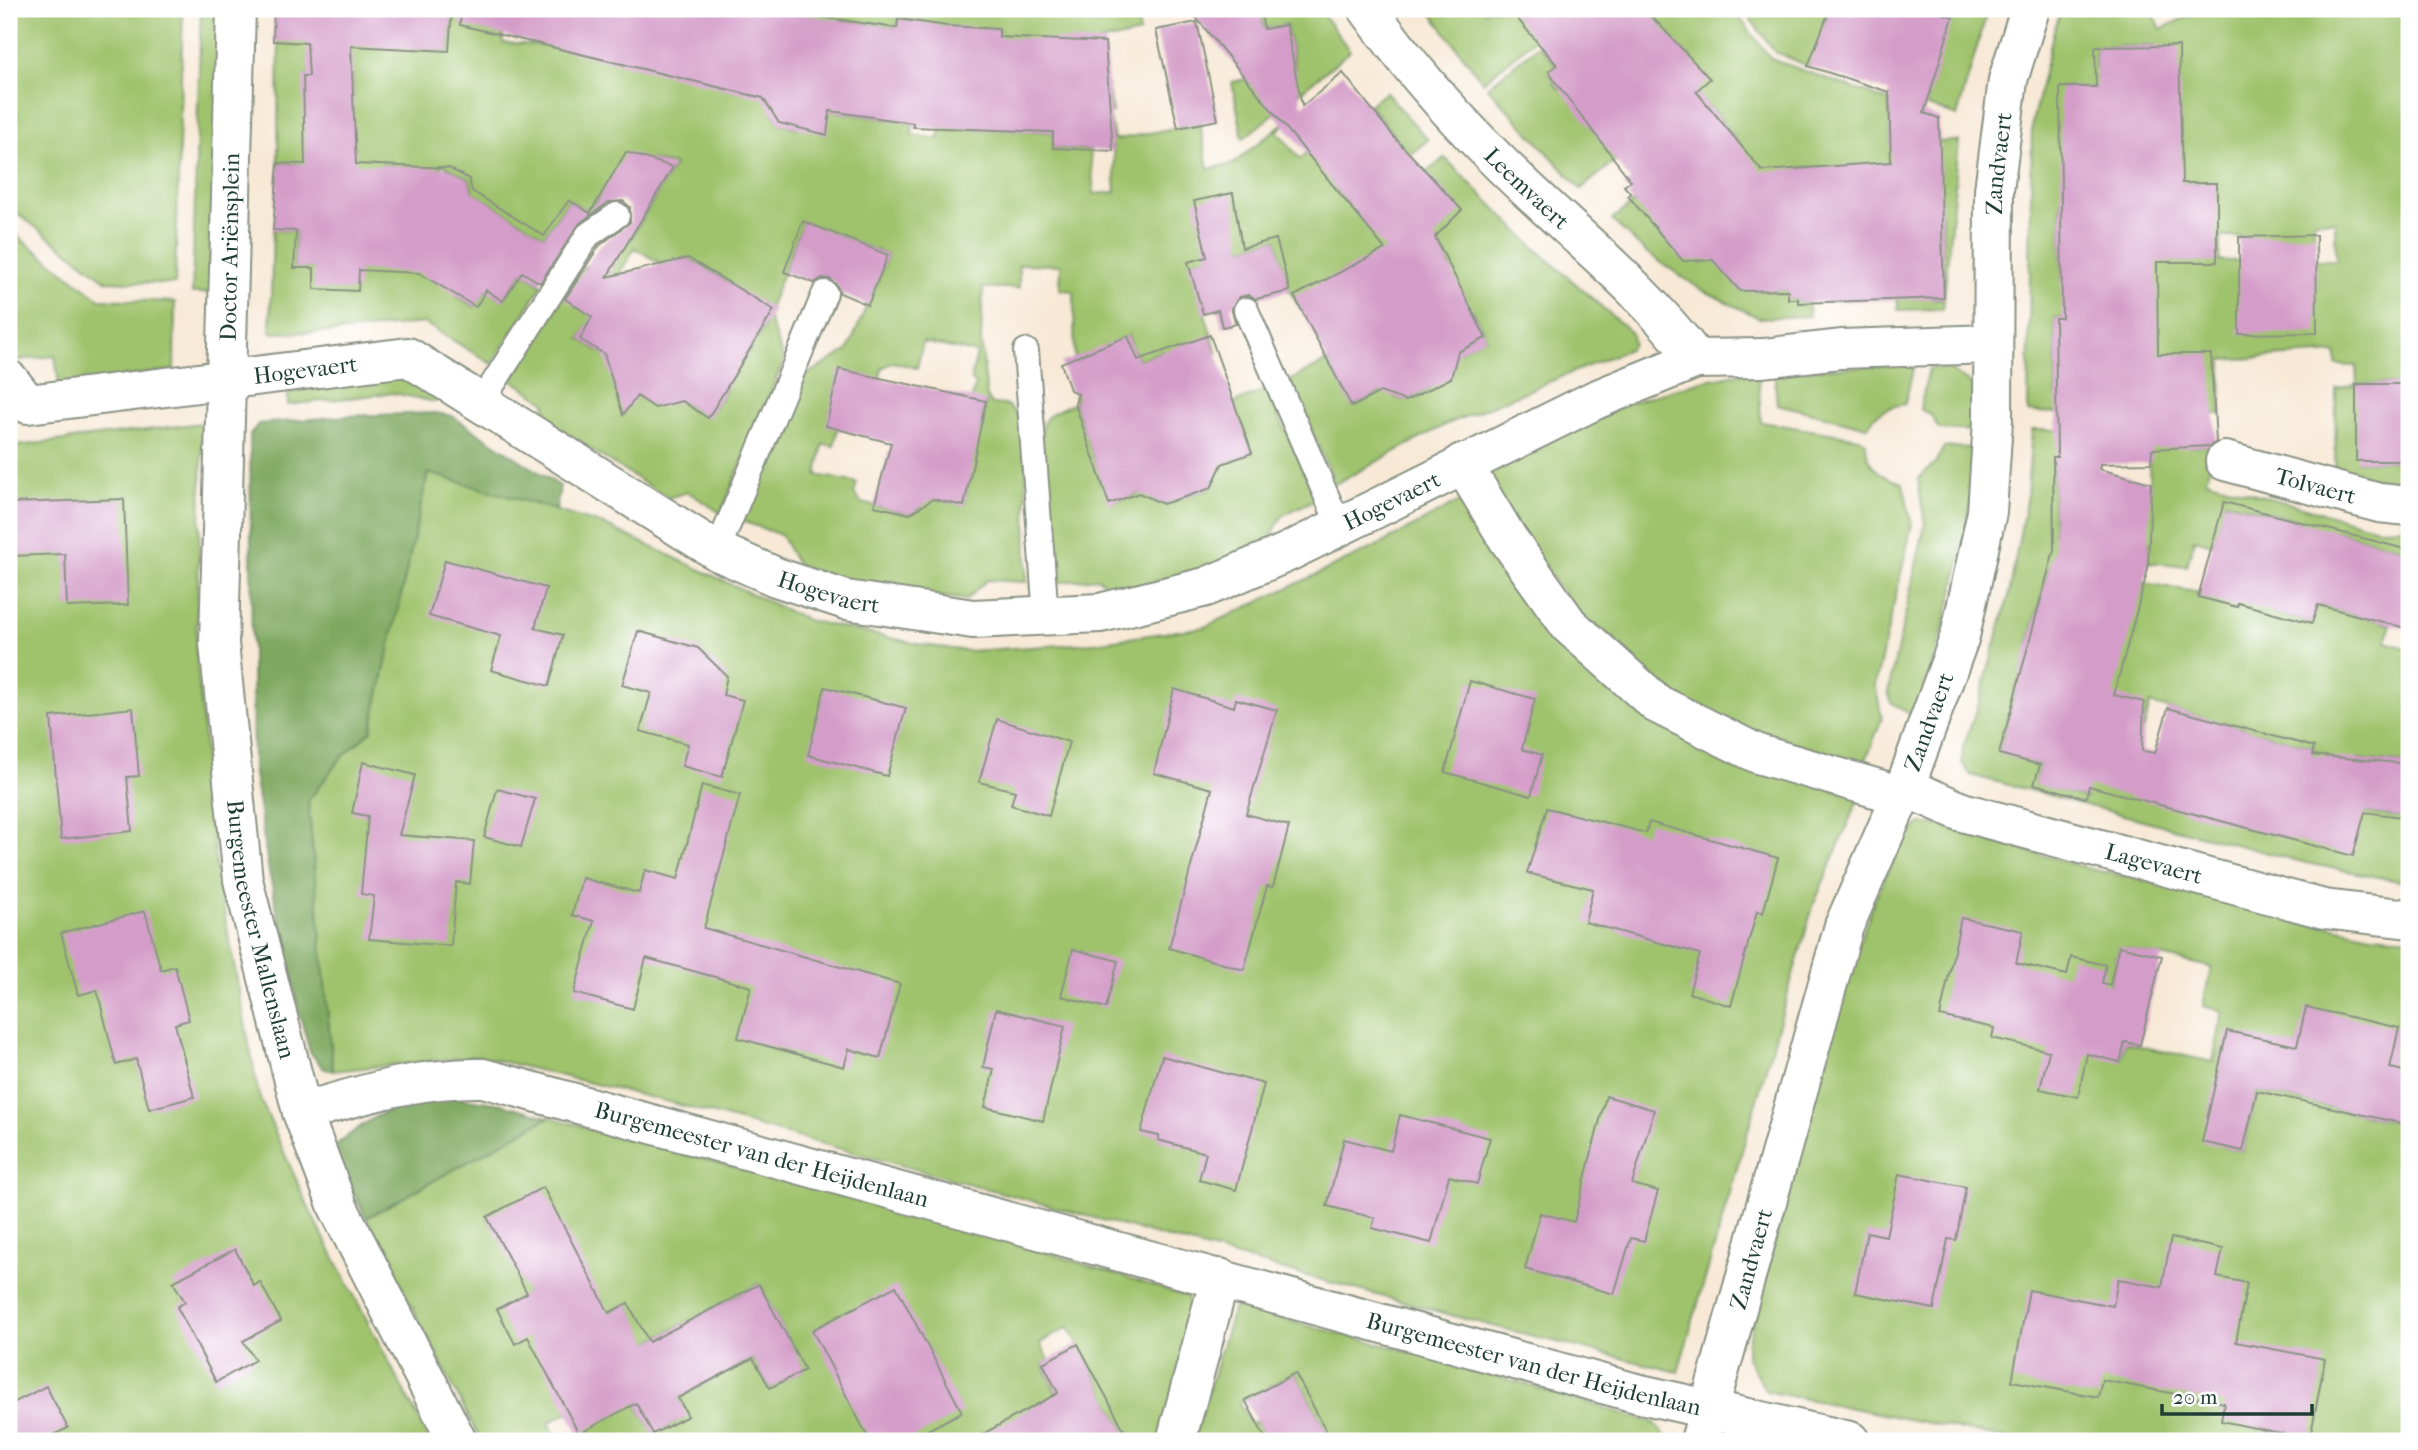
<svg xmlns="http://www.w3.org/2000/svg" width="2418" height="1450" font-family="'IM FELL French Canon',serif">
<rect width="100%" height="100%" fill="#fff"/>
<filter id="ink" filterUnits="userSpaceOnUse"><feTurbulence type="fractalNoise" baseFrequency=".0143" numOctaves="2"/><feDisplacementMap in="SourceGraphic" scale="14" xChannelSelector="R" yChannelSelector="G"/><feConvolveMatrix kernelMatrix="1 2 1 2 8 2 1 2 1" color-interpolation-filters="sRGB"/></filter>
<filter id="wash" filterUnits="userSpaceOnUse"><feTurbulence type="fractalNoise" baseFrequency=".00686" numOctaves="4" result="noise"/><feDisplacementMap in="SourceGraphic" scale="28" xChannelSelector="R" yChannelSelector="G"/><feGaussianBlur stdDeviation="1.57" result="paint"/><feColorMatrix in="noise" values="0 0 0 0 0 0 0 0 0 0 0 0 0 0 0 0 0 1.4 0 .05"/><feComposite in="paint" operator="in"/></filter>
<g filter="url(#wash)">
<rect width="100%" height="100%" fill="#f7e9d6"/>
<path fill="#9fc36c" stroke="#5f8050" stroke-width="2" fill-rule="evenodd" d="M 9,9 L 183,9 L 175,284 L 107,281 L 9,207 Z
M 201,9 L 220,9 L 211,293 L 192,293 Z
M 279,9 L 306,9 L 306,20 L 417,49 L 449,51 L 451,18 L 503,21 L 503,43 L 545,45 L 780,80 L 772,112 L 779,123 L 797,128 L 802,107 L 913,123 L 912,135 L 939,139 L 941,127 L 1053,132 L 1053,148 L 1090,150 L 1094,194 L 1116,192 L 1113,147 L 999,37 L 999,29 L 977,28 L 977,36 L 899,19 L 897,28 L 841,20 L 834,63 L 794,9 L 1136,9 L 1140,33 L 1099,42 L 1112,112 L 1109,114 L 1114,140 L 1200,123 L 1208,169 L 1233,164 L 1288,119 L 1290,120 L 1277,131 L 1300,159 L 1312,148 L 1340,183 L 1335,188 L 1349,205 L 1425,173 L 1445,158 L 1535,248 L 1627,329 L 1632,333 L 1633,344 L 1629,349 L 1447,424 L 1335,484 L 1289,381 L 1339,355 L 1339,381 L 1353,407 L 1389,388 L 1394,397 L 1406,401 L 1429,389 L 1450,356 L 1486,337 L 1473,311 L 1457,319 L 1435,279 L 1452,270 L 1438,242 L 1304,313 L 1289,290 L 1276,239 L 1189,262 L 1217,353 L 1177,367 L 1163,351 L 1138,360 L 1128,336 L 1101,394 L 1075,404 L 1110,504 L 1148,490 L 1152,499 L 1163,504 L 1211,488 L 1213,467 L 1252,453 L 1242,425 L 1224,407 L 1267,389 L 1316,499 L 1283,515 L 1269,540 L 1212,566 L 1115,592 L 1098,578 L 1051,583 C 1049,554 1031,438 1046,419 C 1053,411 1065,407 1075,403 L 1074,291 L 1060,290 L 1061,265 L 1019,264 L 1019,288 L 983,288 L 981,341 L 987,397 L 991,404 L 1007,405 L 1019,416 L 1026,464 L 1027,582 L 987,580 L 966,600 L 858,585 L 797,565 L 781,535 L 742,521 L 800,379 L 848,350 L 888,255 L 803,222 L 767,314 L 784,360 L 721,513 L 688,492 L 668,498 L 548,423 L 545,402 L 512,380 L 581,269 L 631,238 L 674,165 L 650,160 L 599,198 L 587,211 L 569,200 L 544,236 L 473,192 L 469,179 L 442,164 L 422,212 L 457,296 L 475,307 L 486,290 L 503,300 L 522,272 L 542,285 L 492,364 L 424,323 L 336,332 L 273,333 L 270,329 L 273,230 L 296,231 L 294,267 L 359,270 L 407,167 L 382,165 L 381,195 L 298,164 L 278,163 ZM 352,74 L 353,97 L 304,76 ZM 635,248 L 671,270 L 675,261 L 688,258 L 731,284 L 764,327 L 749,352 L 739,347 L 725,391 L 708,417 L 673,396 L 655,407 L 613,382 L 615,361 L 580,339 ZM 923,342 L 977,353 L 971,379 L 975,385 L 972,399 L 986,403 L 980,432 L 969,430 L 959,474 L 970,476 L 964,505 L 923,497 L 922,507 L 910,514 L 861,503 L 854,493 L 857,483 L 817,475 L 823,444 L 834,446 L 844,401 L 880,378 L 882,368 L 893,362 L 917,368 Z
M 1260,9 L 1319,9 L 1350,51 L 1243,139 L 1232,82 L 1295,69 L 1286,25 L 1264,29 Z
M 1428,9 L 1482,9 L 1485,12 L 1489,9 L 1581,9 L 1568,20 L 1564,15 L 1483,82 Z
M 1612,9 L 1733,9 L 1771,59 L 1889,101 L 1891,143 L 1959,141 L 1944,298 L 1943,309 L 1898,310 L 1897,285 L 1935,299 L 1944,298 L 1942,216 L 1820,167 L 1801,168 L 1757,185 C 1750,170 1745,153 1736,140 C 1711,99 1671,76 1632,51 L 1662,25 L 1649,11 L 1620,36 L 1603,16 Z
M 1743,9 L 1828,9 L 1824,23 L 1860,36 L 1808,66 L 1775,52 Z
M 1929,9 L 1988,9 L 1957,116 L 1910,100 L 1952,17 Z
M 2062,9 L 2151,9 L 2161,29 L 2203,9 L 2409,9 L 2409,384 L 2357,384 L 2357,461 L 2409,461 L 2409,483 L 2335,475 L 2336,389 L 2357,384 L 2356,366 L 2336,365 L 2336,353 L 2222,360 L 2221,414 L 2152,413 L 2159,354 L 2132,355 L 2132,317 L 2055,318 L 2056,395 L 2099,414 L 2028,412 L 2032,123 L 2054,30 ZM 2156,46 L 2157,66 L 2182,183 L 2216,183 L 2217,199 L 2156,240 L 2134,278 L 2062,279 L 2061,202 L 2135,201 L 2060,87 L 2102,87 L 2102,67 L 2095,67 L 2095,47 ZM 2314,221 L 2335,221 L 2336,260 L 2219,261 L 2220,237 L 2240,237 L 2240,256 L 2313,236 Z
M 1539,45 L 1557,65 L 1549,72 L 1555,79 L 1553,82 L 1559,89 L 1569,80 L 1616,160 L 1581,189 L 1487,87 Z
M 1386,92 L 1428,140 L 1383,177 L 1369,160 L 1396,137 L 1369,105 Z
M 1644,194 L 1660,229 L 1657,232 L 1663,238 L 1682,223 L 1761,290 L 1788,290 L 1788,299 L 1808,303 L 1809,316 L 1759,318 L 1700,289 L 1647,253 L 1612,220 Z
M 9,230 L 100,299 L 175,302 L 174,370 L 59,385 L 55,356 L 9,361 Z
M 1914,364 L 1905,404 C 1887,407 1876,411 1868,427 L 1777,404 L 1774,371 Z
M 1929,368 L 1947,368 L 1970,383 L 1976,409 L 1975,431 L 1939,429 L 1931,415 L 1920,409 Z
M 1758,370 L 1761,422 L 1859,438 L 1866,442 C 1865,467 1882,477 1903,483 L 1912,525 L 1875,685 L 1882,718 L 1862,770 L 1710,719 L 1594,635 L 1477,474 L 1626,404 L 1702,381 Z
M 407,375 L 440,393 L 436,402 L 393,393 L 288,405 L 288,392 Z
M 203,423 L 196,651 L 216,870 L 259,1096 L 309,1209 L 430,1441 L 9,1441 L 9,447 Z
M 2148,429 L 2190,447 L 2216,445 L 2206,480 L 2377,528 L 2409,527 L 2409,550 L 2336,531 L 2283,582 L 2299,521 L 2225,501 L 2213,544 L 2194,539 L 2187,566 L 2147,562 L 2149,542 L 2127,539 L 2122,579 L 2201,593 L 2243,584 L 2274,613 L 2312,623 L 2318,605 L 2391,624 L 2386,642 L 2409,649 L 2409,764 L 2358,759 L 2353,777 L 2309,765 L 2314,747 L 2150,704 L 2137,754 L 2365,813 L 2409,818 L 2409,883 L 2306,863 L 1971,775 L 1962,763 L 1963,747 L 1978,706 L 2009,595 L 2027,495 L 2032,430 L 2082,430 L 2082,457 L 2053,458 L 2054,534 L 2130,532 L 2150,496 ZM 2049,567 L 2086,798 L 2035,783 L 2040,765 L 1999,753 L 2019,680 L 2061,691 L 2062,651 L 2029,642 Z
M 1944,447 L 1973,448 C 1973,540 1944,631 1915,718 L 1891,702 L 1888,692 L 1925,525 L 1918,479 L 1935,463 Z
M 428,472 L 607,526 L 807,620 L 923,645 L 968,651 L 1094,643 L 1205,627 L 1381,544 L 1460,501 L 1566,652 L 1625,697 L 1860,795 L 1813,906 L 1678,1372 L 1465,1319 L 669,1102 L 480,1056 L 333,1071 L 308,801 L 341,758 L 371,731 Z
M 1921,824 L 1934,824 L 2090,869 L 2179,888 L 2274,914 L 2371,935 L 2409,938 L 2409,1072 L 2297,1046 L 2220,1067 L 2222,1146 L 2243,1151 L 2257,1091 L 2408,1125 L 2400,1162 L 2409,1165 L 2409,1441 L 2019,1441 L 1766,1391 L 1747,1358 L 1747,1344 L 1850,968 L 1875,899 L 1904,836 ZM 2119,947 L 2211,967 L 2203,1006 L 2223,1011 L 2213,1062 L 2125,1043 L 2120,1062 L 2110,985 Z
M 549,1117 L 1017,1243 L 1186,1296 L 1195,1310 L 1160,1441 L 1104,1441 L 1124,1430 L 1069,1327 L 1040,1343 L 1049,1360 L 1043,1364 L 1059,1399 L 976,1439 L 978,1441 L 565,1441 L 582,1432 L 630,1392 L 653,1434 L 687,1416 L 678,1398 L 753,1358 L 770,1388 L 804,1370 L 759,1284 L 647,1343 L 628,1303 L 611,1311 L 568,1412 L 549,1423 L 558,1441 L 481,1441 L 366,1218 ZM 487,1217 L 601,1299 L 526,1294 L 532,1288 Z
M 1234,1307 L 1440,1359 L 1655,1423 L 1669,1441 L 1332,1441 L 1295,1373 L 1239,1403 L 1251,1424 L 1256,1421 L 1267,1441 L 1193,1441 Z"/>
<path fill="#7fa960" stroke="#4f734a" stroke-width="2" d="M 436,413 L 452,416 L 560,486 L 556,510 L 428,473 L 371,731 L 341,758 L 308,801 L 333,1071 L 323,1068 L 310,1052 L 299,1012 L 269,872 L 253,767 L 250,435 L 258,424 L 347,416 Z
M 454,1097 L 502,1104 L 549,1117 L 366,1218 L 331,1149 C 381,1110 390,1104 454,1097 Z"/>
<g id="blocks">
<path fill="#d49dc9" d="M 274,9 L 452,9 L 449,51 L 351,46 L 356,164 L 449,168 L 469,179 L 472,191 L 544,236 L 569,200 L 590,213 L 626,152 L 673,167 L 607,277 L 688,258 L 774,310 L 708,418 L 682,401 L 655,408 L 637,396 L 623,415 L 604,354 L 580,339 L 592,317 L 565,299 L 599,246 L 630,222 L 630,207 L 623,201 L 609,202 L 580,223 L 540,283 L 522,272 L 503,301 L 486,290 L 476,307 L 419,273 L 359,270 L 358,291 L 314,289 L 314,268 L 294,268 L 296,231 L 273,230 L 278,163 L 305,164 L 303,76 L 309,76 L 307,43 L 273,41 Z
M 461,9 L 799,9 L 798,14 L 897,28 L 898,19 L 947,26 L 999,29 L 999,37 L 1105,42 L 1113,151 L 1053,148 L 1053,132 L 913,127 L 913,123 L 830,111 L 827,135 L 779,123 L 763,98 L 460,25 Z
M 1189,9 L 1260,9 L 1264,29 L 1286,25 L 1302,106 L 1343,73 L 1395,138 L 1462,210 L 1435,237 L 1486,338 L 1458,352 L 1451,378 L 1406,401 L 1380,392 L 1352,407 L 1294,296 L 1385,249 Z
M 1509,9 L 1645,9 L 1710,79 L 1696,91 L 1762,171 L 1891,162 L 1889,92 L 1808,66 L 1830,9 L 1929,9 L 1953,17 L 1924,113 L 1939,118 L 1944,298 L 1798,303 L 1798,299 L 1788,299 L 1788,290 L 1740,291 L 1713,260 L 1683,261 L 1628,196 L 1631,194 L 1624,186 L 1631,181 L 1554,80 L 1549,71 L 1557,65 Z
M 1197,22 L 1218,120 L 1178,128 L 1156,30 Z
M 2179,46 L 2182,183 L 2217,183 L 2217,262 L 2157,262 L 2158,354 L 2211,354 L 2216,442 L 2210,446 L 2152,449 L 2151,463 L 2100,464 L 2099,469 L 2151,483 L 2148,569 L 2114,695 L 2144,702 L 2142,751 L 2155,753 L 2168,708 L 2314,747 L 2312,755 L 2409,764 L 2409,818 L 2365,812 L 2353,856 L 2089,786 L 2086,798 L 2034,784 L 2040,765 L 1999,754 L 2054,550 L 2053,457 L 2057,457 L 2055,318 L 2062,318 L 2060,87 L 2096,87 L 2095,47 Z
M 1233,193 L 1242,248 L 1276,239 L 1290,291 L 1256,299 L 1248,295 L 1240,297 L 1231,308 L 1236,324 L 1222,327 L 1218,310 L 1203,314 L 1188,262 L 1207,257 L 1194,201 Z
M 803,221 L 888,255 L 868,305 L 840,293 L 837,285 L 830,279 L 822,278 L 814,283 L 784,272 Z
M 2316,235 L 2317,333 L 2239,334 L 2239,237 Z
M 1210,335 L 1252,453 L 1222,464 L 1211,488 L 1188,496 L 1163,504 L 1139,493 L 1109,504 L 1075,404 L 1078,394 L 1070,390 L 1061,363 L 1128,336 L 1138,360 Z
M 839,369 L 986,401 L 964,506 L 933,499 L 910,514 L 874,506 L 891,443 L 826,426 Z
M 2356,384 L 2409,384 L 2409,461 L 2356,461 Z
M 124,499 L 128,605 L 67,607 L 65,554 L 12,556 L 10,503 Z
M 2224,502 L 2409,550 L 2409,629 L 2318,605 L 2312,623 L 2238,603 L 2237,607 L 2198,597 Z
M 445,560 L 546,588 L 535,628 L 563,635 L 549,686 L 491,670 L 501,636 L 429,616 Z
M 638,631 L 698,648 L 727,676 L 723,695 L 743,700 L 722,777 L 682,766 L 688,744 L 640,731 L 651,693 L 622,685 Z
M 1470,681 L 1535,699 L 1522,749 L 1542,755 L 1531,796 L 1445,772 Z
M 825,687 L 906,708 L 887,776 L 808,755 Z
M 1174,689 L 1234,707 L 1236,699 L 1277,710 L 1246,814 L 1289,826 L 1273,887 L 1267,886 L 1244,970 L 1169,948 L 1212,789 L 1154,773 Z
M 133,708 L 139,776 L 127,777 L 132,831 L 61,839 L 51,717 Z
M 997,719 L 1069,742 L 1049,816 L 1011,805 L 1015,791 L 979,782 Z
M 363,762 L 415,775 L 399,835 L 474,841 L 470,884 L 456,882 L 451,946 L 369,939 L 374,896 L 361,894 L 368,816 L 352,813 Z
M 702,785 L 740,795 L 704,928 L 900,984 L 880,1058 L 849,1049 L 844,1067 L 738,1038 L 751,987 L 646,958 L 633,1009 L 574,993 L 594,921 L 572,915 L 582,878 L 639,893 L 645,870 L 678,879 Z
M 497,789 L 535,799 L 521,847 L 484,837 Z
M 1547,808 L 1646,833 L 1649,822 L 1778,858 L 1763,913 L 1757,911 L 1731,1006 L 1689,993 L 1700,954 L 1585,922 L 1593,889 L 1527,873 Z
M 145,911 L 161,970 L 175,966 L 189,1020 L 175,1024 L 194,1097 L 149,1109 L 136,1059 L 116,1065 L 97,990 L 78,995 L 61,933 Z
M 1961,918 L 2023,931 L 2016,963 L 2067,975 L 2071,957 L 2106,965 L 2102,983 L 2110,985 L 2119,946 L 2162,956 L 2140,1045 L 2125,1042 L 2120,1062 L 2087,1054 L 2078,1097 L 2040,1089 L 2049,1051 L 1992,1038 L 1994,1028 L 1940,1016 Z
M 1073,949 L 1118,961 L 1106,1008 L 1061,996 Z
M 2306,1007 L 2399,1028 L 2390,1068 L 2409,1072 L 2409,1125 L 2257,1091 L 2243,1151 L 2202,1142 L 2227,1031 L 2297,1046 Z
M 996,1009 L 1065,1026 L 1043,1121 L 985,1107 L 994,1069 L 983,1067 Z
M 1162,1056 L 1264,1084 L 1236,1190 L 1199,1180 L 1206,1153 L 1158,1140 L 1159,1136 L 1141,1132 Z
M 1606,1096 L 1654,1110 L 1632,1184 L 1658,1191 L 1644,1241 L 1631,1238 L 1614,1294 L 1525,1269 L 1540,1213 L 1574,1222 Z
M 1400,1115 L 1490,1138 L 1477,1184 L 1449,1176 L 1431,1243 L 1372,1228 L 1375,1218 L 1327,1206 L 1344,1139 L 1391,1151 Z
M 1899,1174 L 1966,1187 L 1956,1240 L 1948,1239 L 1934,1309 L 1855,1293 L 1867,1232 L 1886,1236 Z
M 543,1187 L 609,1313 L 628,1303 L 649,1342 L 759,1284 L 805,1370 L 770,1388 L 753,1358 L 678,1398 L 688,1416 L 653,1434 L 636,1403 L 579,1434 L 528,1337 L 515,1344 L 497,1309 L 527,1293 L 487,1217 Z
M 2171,1238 L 2223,1249 L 2217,1277 L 2247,1283 L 2236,1342 L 2325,1359 L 2310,1439 L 2221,1421 L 2224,1403 L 2102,1380 L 2098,1397 L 2012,1381 L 2029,1290 L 2113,1306 L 2118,1279 L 2162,1287 Z
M 235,1249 L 254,1286 L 260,1282 L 281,1321 L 243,1341 L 255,1360 L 216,1382 L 177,1307 L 185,1302 L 173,1282 Z
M 896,1286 L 962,1412 L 907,1441 L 870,1441 L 812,1330 Z
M 1078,1344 L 1130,1441 L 970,1441 L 1058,1393 L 1043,1363 Z
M 1295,1373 L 1332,1441 L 1267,1441 L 1245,1400 Z
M 46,1386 L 68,1428 L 41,1441 L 9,1441 L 9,1405 Z"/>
</g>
</g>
<g filter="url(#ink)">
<use href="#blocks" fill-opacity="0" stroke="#8b9385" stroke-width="2"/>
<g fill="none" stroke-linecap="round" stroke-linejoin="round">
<defs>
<path id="service" d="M 1246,310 L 1339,525
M 1026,351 L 1046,616
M 482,401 L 588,235 L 617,215
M 717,551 L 825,293"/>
<g id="minor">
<path id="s1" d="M 236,9 L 219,643 L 243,880 L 302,1112 L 338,1207 L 457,1441"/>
<path id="s2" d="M 1368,9 C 1404,60 1448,111 1492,155 C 1560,224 1638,282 1696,359"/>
<path id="s3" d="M 9,380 L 28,404 L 408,357 L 717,551 L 776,577 L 846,600 L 973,619 L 1100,613 L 1206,587 L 1288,552 L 1595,400 L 1696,359 L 1763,358 L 1841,349 L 1993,344"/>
<path id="s4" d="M 2225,461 L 2379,503 L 2409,506"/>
<path d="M 1462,463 L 1508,539 L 1569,625 L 1657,704 L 1758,754 L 1882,790"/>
<path id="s5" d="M 1905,787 L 1962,812 L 2324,909 L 2409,919"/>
<path id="s6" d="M 302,1112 C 365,1094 417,1077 483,1078 L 1636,1393 L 1850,1441"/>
<path d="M 1176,1441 L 1220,1278"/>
<path id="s7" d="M 1700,1441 L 1844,926 L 1905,787 L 1960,636 L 1987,512 L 1993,421 L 1994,190 L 2008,80 L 2030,9"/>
</g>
</defs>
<use href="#service" stroke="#8b9385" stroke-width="28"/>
<use href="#minor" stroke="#8b9385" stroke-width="42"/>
<use href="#service" stroke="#fff" stroke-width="24"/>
<use href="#minor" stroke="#fff" stroke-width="38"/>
</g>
</g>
<g text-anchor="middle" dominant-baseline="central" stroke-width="7" stroke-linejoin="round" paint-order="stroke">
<g font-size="23" fill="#1f3d34" stroke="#fff">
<text stroke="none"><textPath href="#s7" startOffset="1323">Zandvaert</textPath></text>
<text stroke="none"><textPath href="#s2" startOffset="240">Leemvaert</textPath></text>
<text transform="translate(230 247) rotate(-89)">Doctor Ariënsplein</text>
<text stroke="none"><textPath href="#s3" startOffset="310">Hogevaert</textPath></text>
<text stroke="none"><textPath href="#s4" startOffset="94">Tolvaert</textPath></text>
<text stroke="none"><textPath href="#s3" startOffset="1486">Hogevaert</textPath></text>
<text stroke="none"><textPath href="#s3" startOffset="898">Hogevaert</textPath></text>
<text stroke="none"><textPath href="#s7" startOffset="756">Zandvaert</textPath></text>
<text stroke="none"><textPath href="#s5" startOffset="261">Lagevaert</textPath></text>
<text stroke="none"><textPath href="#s1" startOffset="924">Burgemeester Mallenslaan</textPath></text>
<text stroke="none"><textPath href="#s6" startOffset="474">Burgemeester van der Heijdenlaan</textPath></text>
<text stroke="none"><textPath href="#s7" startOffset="189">Zandvaert</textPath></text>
<text stroke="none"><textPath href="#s6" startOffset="1274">Burgemeester van der Heijdenlaan</textPath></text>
</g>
</g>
<rect width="2418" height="1450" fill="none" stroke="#fff" stroke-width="35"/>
<path d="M2162 1404v10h150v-10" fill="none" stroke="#1f3d34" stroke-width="3.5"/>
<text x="2173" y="1404" font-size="21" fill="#1f3d34" stroke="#ffffff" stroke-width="5" paint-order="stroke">20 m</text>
</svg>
